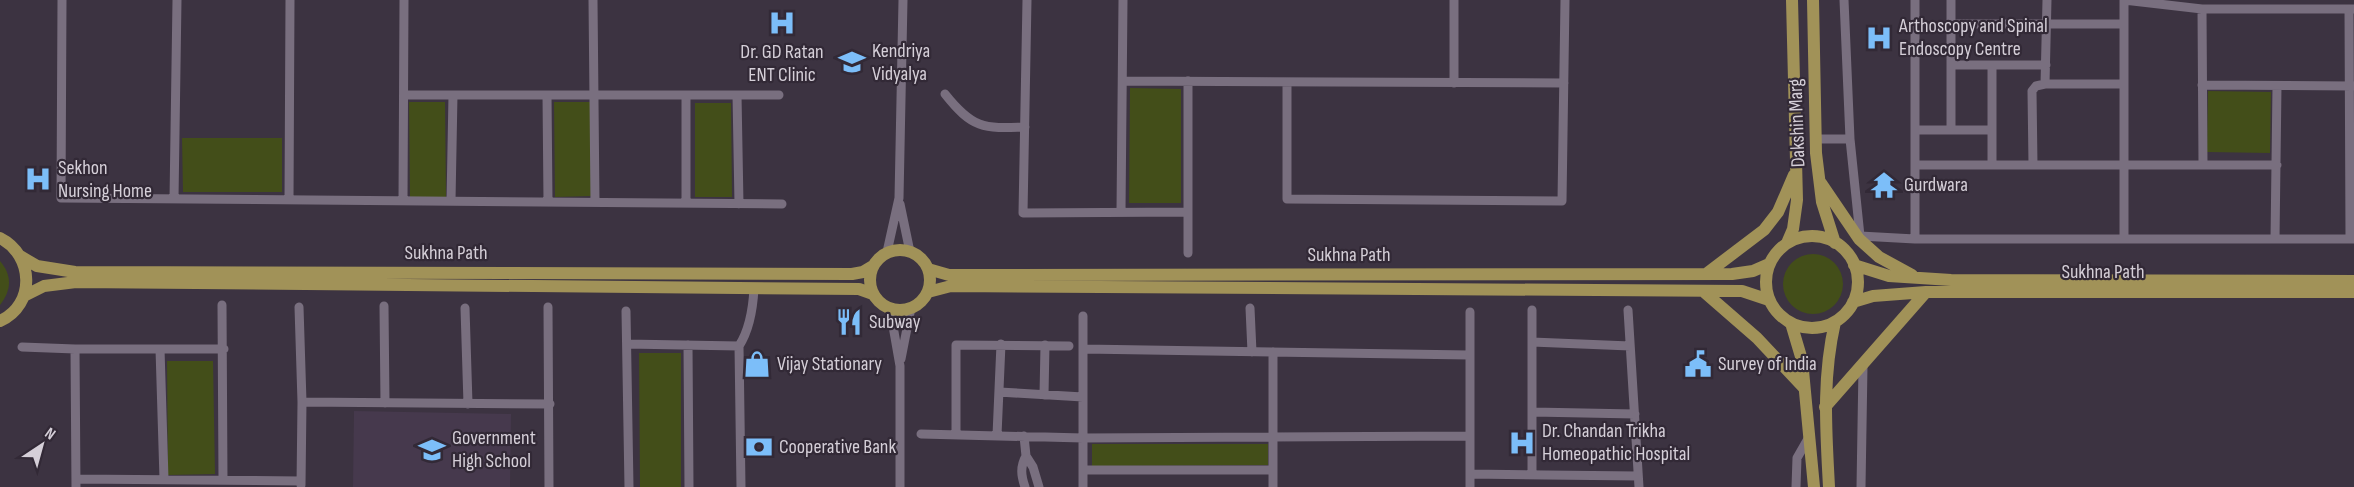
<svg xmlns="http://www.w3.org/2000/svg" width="2354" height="487" font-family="'Sofia Sans Condensed',sans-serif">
<rect width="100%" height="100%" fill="#3c3341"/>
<path fill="#46394d" d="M 354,411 L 511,414 L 510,487 L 353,487 Z"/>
<path fill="#434e19" d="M 1130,88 L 1181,89 L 1181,203 L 1129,203 Z
M 2208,91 L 2271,92 L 2270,153 L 2207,152 Z
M 409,102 L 445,102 L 446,197 L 410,197 Z
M 554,102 L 591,102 L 592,196 L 555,197 Z
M 695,103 L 731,103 L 732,197 L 695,197 Z
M 182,138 L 282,138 L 282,192 L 183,192 Z
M1783 284a30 30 0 1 1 60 0a30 30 0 1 1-60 0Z
M 0,261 C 13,276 11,291 0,305 Z
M 639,353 L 681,353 L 681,487 L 640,487 Z
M 167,361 L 213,361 L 215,474 L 168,475 Z
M 1092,444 L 1268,444 L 1268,465 L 1092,466 Z"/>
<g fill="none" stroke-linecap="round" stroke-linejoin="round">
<path stroke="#796f7f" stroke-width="9" d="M 62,0 L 61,198 L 782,204
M 593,0 L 595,202
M 1027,0 L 1023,213 L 1188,212
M 1454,0 L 1454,83
M 1844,0 L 1850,139 L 1860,236 L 1915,239 L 2354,239
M 1915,0 L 1915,239
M 1951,0 L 1951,130
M 2202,9 L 2203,165
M 2349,9 L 2350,239
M 1950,24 L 2124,24
M 1951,65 L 2046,65
M 1992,65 L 1992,165
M 1123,81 L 1564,83
M 1188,81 L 1188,253
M 1287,82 L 1287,199 L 1562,201 L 1565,0
M 2045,84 L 2047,0
M 2202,85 L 2354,86
M 945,94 C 972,128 983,129 1025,127
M 404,95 L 779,95
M 547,95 L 548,202
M 686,95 L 686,203
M 737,95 L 739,204
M 1915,130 L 1992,130
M 1816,139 L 1850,139
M 1915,165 L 2277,165
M 2033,165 L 2032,91 L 2036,86 L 2045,84 L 2124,84
M 174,199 L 177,0
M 289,200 L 290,0
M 403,201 L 404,0
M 451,201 L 453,95
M 900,204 L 910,252
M 1121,211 L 1123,0
M 2124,239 L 2124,0 L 2202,9 L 2354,9
M 2275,239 L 2277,86
M 887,252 L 899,198 L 903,0
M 222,305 L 223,480
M 384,306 L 385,403
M 299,307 L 302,402 L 301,485
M 548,307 L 549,487
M 465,308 L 468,404
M 1250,308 L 1252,352
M 890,309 L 900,366 L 900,487
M 1532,310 L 1532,474
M 1628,310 L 1639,487
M 626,311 L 629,487
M 1532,342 L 1630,346
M 627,344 L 739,346
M 688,345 L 689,487
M 22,347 L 75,349 L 224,349
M 75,349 L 76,487
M 160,349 L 164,479
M 1084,349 L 1469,355
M 1273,352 L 1273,487
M 901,359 L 911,308
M 999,392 L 1083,397
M 1044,395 L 1045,345
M 302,402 L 550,404
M 1533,412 L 1635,414
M 921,434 L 1083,438 L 1469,436
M 956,434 L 956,345 L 1069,346
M 997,435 L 1001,344
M 1024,436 L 1026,456 L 1033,467 L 1039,487
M 1083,470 L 1273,470
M 1470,474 L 1638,476
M 76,479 L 301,481
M 741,487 L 739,346 C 750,329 753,308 754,288
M 1025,487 C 1021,475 1020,467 1026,456
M 1083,487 L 1083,316
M 1470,487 L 1470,312
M 1796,487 L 1797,458 L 1809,437
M 1861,487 L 1863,366"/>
<path stroke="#a19258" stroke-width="12" d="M 1813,0 L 1816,153 L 1822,202 L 1835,243
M 1821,183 L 1859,239 L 1879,257 L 1912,275
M1766 282a46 46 0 1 1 92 0a46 46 0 1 1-92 0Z
M 0,238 C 34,255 36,305 0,321
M 1787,243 L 1793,229 L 1797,200 L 1792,0
M870 280a30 30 0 1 1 60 0a30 30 0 1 1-60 0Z
M 20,256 L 37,266 L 75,272 L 852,274 L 863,272 L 873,266
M 1854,265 L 1889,276 L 1951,280 L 2354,281
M 928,269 L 949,275 L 1732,274 L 1753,271 L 1769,264
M 1706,274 L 1764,230 L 1778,212 L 1794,175
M 1703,291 L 1757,338 L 1804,388
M 928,292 L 951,286 L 1742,291 L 1769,300
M 24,296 L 44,286 L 76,282 L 859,289 L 873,294
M 1853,302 L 1873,296 L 1926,292 L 2354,292
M 1791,323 L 1802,360 L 1814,487
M 1825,407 L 1926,292
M 1829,487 C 1826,429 1822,379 1835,322"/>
</g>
<defs>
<symbol id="hospital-bare" viewBox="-9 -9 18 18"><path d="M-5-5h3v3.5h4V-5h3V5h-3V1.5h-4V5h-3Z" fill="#7cbef9" stroke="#322936" stroke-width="2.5" paint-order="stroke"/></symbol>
<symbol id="school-bare" viewBox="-9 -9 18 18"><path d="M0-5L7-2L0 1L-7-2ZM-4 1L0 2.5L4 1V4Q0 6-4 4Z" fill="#7cbef9" stroke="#322936" stroke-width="2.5" paint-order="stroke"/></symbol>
<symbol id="temple-bare" viewBox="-9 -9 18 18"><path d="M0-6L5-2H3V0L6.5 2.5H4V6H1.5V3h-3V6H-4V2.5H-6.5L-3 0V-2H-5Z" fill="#7cbef9" stroke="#322936" stroke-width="2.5" paint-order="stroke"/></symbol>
<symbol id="restaurant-bare" viewBox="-9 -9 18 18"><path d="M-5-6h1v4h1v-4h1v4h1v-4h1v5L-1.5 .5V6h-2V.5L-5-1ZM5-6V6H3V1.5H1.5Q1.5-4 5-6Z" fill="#7cbef9" stroke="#322936" stroke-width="2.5" paint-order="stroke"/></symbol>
<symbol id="shop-bare" viewBox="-9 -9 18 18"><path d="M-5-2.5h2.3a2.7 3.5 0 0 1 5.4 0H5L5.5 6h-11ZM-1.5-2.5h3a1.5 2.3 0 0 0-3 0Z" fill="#7cbef9" stroke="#322936" stroke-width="2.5" paint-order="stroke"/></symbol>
<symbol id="civic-bare" viewBox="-9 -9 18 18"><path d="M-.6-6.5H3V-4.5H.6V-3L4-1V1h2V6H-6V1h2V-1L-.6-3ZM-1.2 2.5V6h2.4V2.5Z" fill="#7cbef9" stroke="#322936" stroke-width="2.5" paint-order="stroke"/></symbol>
<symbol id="bank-bare" viewBox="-9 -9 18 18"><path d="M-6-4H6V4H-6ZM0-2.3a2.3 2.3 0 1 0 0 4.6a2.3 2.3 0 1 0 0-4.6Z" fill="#7cbef9" stroke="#322936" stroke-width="2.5" paint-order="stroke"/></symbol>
</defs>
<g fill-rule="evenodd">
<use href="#hospital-bare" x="763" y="4" width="38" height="38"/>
<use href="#hospital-bare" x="1860" y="19" width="38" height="38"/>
<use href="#school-bare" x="833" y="43" width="38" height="38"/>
<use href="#hospital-bare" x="19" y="160" width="38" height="38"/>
<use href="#temple-bare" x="1865" y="166" width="38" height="38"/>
<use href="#restaurant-bare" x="830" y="303" width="38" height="38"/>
<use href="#shop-bare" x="738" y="345" width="38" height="38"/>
<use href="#civic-bare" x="1679" y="345" width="38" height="38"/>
<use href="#hospital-bare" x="1503" y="424" width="38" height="38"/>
<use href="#bank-bare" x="740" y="428" width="38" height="38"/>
<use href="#school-bare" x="413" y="431" width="38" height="38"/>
</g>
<g text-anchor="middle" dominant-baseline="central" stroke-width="4.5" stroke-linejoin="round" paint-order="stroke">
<g font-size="20" fill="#d5cfd8" stroke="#322936" text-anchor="start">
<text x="1899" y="26">Arthoscopy and Spinal<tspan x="1899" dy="23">Endoscopy Centre</tspan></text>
<text x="872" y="51">Kendriya<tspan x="872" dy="23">Vidyalya</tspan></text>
<text x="782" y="52" text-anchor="middle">Dr. GD Ratan<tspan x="782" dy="23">ENT Clinic</tspan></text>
<text x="58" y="168">Sekhon<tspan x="58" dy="23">Nursing Home</tspan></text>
<text x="1904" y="185">Gurdwara</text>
<text x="869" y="322">Subway</text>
<text x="777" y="364">Vijay Stationary</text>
<text x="1718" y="364">Survey of India</text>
<text x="1542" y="431">Dr. Chandan Trikha<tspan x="1542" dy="23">Homeopathic Hospital</tspan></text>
<text x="452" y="438">Government<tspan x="452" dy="23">High School</tspan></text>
<text x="779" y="447">Cooperative Bank</text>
</g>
<g font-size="20" fill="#d5cfd8" stroke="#322936">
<text transform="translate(1797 123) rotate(-92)">Dakshin Marg</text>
<text x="446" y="253">Sukhna Path</text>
<text x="1349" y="255">Sukhna Path</text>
<text x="2103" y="272">Sukhna Path</text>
</g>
</g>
<g transform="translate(42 445) rotate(36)" stroke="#322936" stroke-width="4.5" paint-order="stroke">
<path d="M0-4.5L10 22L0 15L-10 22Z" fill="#d5cfd8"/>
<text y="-9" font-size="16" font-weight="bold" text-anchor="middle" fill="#d5cfd8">N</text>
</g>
</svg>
